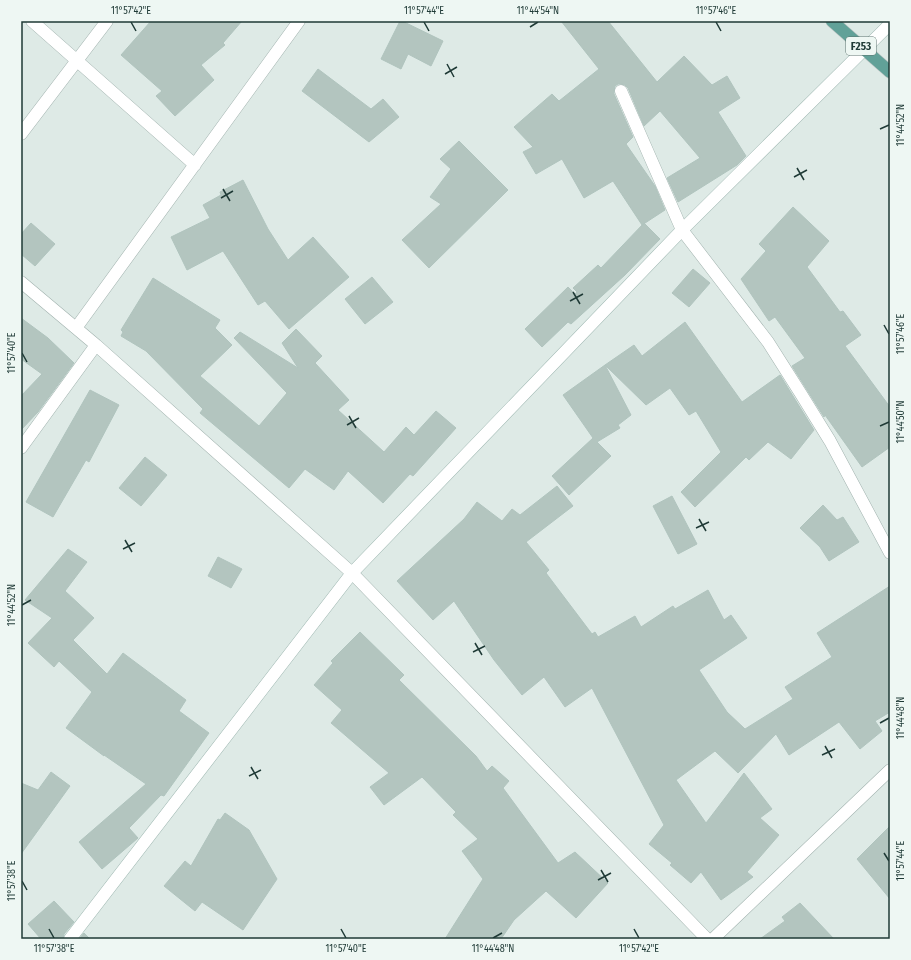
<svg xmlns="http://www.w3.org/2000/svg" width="911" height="960" font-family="'Fira Sans Condensed',sans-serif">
<rect width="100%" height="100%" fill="#deeae6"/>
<path fill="#b3c5bf" stroke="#b0c4be" d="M 151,21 L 242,21 L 223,43 L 225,45 L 201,65 L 214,80 L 175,116 L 156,96 L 162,91 L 121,55 Z
M 400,21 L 402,21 L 443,41 L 431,66 L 408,54 L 401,69 L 381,59 Z
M 561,21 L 608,21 L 657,82 L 684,56 L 712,85 L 727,76 L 740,98 L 718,112 L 746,156 L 737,165 L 678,202 L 667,178 L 700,158 L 660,111 L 644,126 L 628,88 L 625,85 L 621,84 L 618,84 L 615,86 L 614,91 L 614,94 L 633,137 L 626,144 L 655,186 L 665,210 L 642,225 L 613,181 L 584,198 L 562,159 L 536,174 L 523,152 L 533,147 L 514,127 L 552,94 L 559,101 L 599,69 Z
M 318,69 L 371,109 L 383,99 L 399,117 L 369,142 L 302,91 Z
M 459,141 L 508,190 L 429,268 L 402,240 L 441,204 L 430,197 L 451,169 L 440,159 Z
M 243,180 L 268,229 L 288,260 L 313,237 L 349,277 L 289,329 L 265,301 L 258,305 L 223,251 L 187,270 L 171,237 L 210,218 L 203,205 L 221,195 L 220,192 Z
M 793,207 L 829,241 L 807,267 L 840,312 L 843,311 L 861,335 L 845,346 L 890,407 L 890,447 L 862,467 L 825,415 L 824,417 L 792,366 L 805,358 L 775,317 L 769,321 L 741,279 L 766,251 L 759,244 Z
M 31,223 L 55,244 L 35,266 L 21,254 L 21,234 Z
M 644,223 L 660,239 L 625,275 L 571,324 L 568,322 L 542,347 L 525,329 L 568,287 L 575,294 L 577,292 L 573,288 L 598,265 L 601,268 Z
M 693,269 L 710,283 L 689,307 L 672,293 Z
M 372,277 L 393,302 L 365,324 L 345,299 Z
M 153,278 L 220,320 L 215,328 L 232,345 L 200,376 L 259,426 L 287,393 L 234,338 L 240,332 L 298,368 L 282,343 L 296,329 L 322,356 L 315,363 L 349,400 L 338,410 L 384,452 L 406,427 L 414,435 L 436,411 L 456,428 L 413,476 L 410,474 L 383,503 L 348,471 L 334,490 L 305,469 L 289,488 L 200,413 L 203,409 L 146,351 L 121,336 L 123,332 L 121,330 Z
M 21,318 L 48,338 L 74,363 L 38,412 L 21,430 L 21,396 L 42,374 L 21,359 Z
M 685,322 L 742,402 L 780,375 L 814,430 L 791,459 L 768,442 L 749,460 L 746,457 L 695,507 L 681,492 L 721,452 L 696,411 L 689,415 L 670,388 L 646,405 L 605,365 L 634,345 L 642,356 Z
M 605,365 L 631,415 L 618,425 L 620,428 L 597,442 L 611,456 L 569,495 L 552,476 L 593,438 L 563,395 Z
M 90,390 L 119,405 L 89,462 L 86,460 L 53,517 L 26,502 Z
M 145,457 L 167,475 L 141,506 L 119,488 Z
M 557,486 L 573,506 L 526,542 L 549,570 L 546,573 L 592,634 L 595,632 L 598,637 L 635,616 L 641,627 L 673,606 L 675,609 L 708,590 L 724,620 L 731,615 L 747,638 L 699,670 L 727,712 L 745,729 L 793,699 L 785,687 L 832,657 L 817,633 L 890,586 L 890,712 L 875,721 L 882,731 L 860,749 L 839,722 L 789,755 L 776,734 L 738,773 L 715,751 L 676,780 L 706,823 L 744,773 L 772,809 L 760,818 L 779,835 L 747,872 L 753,877 L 721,900 L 701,872 L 691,883 L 670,865 L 672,863 L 649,844 L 664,825 L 592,688 L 565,707 L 544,677 L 522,695 L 494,660 L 454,601 L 433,620 L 397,581 L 464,519 L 477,502 L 502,521 L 512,509 L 520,515 Z
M 672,496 L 697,544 L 678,554 L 653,506 Z
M 823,505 L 837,520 L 843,517 L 859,542 L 829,561 L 820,547 L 800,528 Z
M 68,549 L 87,562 L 65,591 L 94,618 L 73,640 L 107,674 L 123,653 L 186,700 L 179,711 L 209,733 L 164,796 L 161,795 L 129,828 L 138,838 L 102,869 L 79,842 L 146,784 L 104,755 L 104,756 L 66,728 L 92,692 L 59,661 L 54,667 L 28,643 L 52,618 L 25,600 Z
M 218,557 L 242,569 L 231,588 L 208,576 Z
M 360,632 L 404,675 L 399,680 L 476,756 L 487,771 L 492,766 L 509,781 L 503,788 L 558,863 L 575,852 L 608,883 L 576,918 L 546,891 L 514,920 L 501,939 L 445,939 L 483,879 L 462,851 L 478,839 L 453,815 L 456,812 L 422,777 L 384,805 L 370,787 L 389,773 L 331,723 L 342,710 L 314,685 L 333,663 L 331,661 Z
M 51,772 L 70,786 L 21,854 L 21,783 L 38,790 Z
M 225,813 L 249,830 L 277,879 L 243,930 L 202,902 L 195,911 L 164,886 L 185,861 L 191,866 L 218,819 L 220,820 Z
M 890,826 L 890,899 L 857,859 Z
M 54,901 L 74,922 L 64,934 L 63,939 L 41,939 L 28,924 Z
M 800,903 L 834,939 L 760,939 L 785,921 L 782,917 Z
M 84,933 L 90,939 L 79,939 Z"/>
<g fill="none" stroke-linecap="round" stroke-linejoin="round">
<defs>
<path id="street" d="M 32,21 L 195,165
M 621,91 L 682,230 L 768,342 L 801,394 L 830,441 L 890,553
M 21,134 L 107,21
M 21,282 L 96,345 L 352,573 L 707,939
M 76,328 L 299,21
M 21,448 L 96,345
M 713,939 L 890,770"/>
<path id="secondary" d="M 70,939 L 352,573 L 682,230 L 890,24"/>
<path id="primary" d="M 832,21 L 890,72"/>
</defs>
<use href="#street" stroke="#a1b2ae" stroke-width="13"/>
<use href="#secondary" stroke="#9db6b0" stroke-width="13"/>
<use href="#primary" stroke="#bcc4c3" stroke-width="13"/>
<use href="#street" stroke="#fff" stroke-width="12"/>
<use href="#secondary" stroke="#fff" stroke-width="12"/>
<use href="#primary" stroke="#61a198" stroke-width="12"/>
</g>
<path fill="none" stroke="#1f3a36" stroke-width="1.5" d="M 131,22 L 136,31M 424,22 L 429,31M 716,22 L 721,31M 530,27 L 538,22M 447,64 L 454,77M 445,74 L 457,67M 880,129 L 889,125M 797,168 L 804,180M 794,177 L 807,170M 223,189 L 230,201M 221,198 L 233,191M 573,292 L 580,304M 570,301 L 583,294M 884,325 L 889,334M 22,353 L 27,362M 349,416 L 356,428M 347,425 L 359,418M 880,426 L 889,422M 699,519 L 706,531M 696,528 L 709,522M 125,540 L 132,552M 123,549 L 135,543M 22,605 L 31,600M 475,643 L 482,655M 473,652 L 485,646M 880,723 L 889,718M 825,746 L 832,758M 822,755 L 835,749M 251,767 L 258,779M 249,776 L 261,770M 884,853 L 889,861M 601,870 L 608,882M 598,880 L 611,873M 22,881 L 27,890M 49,929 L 54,938M 341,929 L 346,938M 634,929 L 639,938M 493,938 L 502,933"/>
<g text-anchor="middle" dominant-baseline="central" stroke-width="4" stroke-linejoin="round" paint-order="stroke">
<rect fill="#eef7f3" stroke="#5d736f" stroke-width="1" x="846" y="37" width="30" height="18" rx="3"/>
<g font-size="11" font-weight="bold" fill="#1f3a36">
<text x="861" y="46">F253</text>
</g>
</g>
<rect width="911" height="960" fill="none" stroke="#eef7f3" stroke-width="44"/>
<rect x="22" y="22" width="867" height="916" fill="none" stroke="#1f3a36" stroke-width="1.5"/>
<g font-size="10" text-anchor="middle" fill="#1f3a36">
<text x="131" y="14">11°57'42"E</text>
<text x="424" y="14">11°57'44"E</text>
<text x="538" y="14">11°44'54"N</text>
<text x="716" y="14">11°57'46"E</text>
<text transform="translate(900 125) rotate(-90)" y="4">11°44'52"N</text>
<text transform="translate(900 334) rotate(-90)" y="4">11°57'46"E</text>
<text transform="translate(11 353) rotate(-90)" y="4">11°57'40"E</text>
<text transform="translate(900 422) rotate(-90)" y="4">11°44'50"N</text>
<text transform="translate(11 605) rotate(-90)" y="4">11°44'52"N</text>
<text transform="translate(900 718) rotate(-90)" y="4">11°44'48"N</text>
<text transform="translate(900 861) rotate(-90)" y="4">11°57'44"E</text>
<text transform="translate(11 881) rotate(-90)" y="4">11°57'38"E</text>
<text x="54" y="952">11°57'38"E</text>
<text x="346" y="952">11°57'40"E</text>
<text x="493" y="952">11°44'48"N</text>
<text x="639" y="952">11°57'42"E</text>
</g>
</svg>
